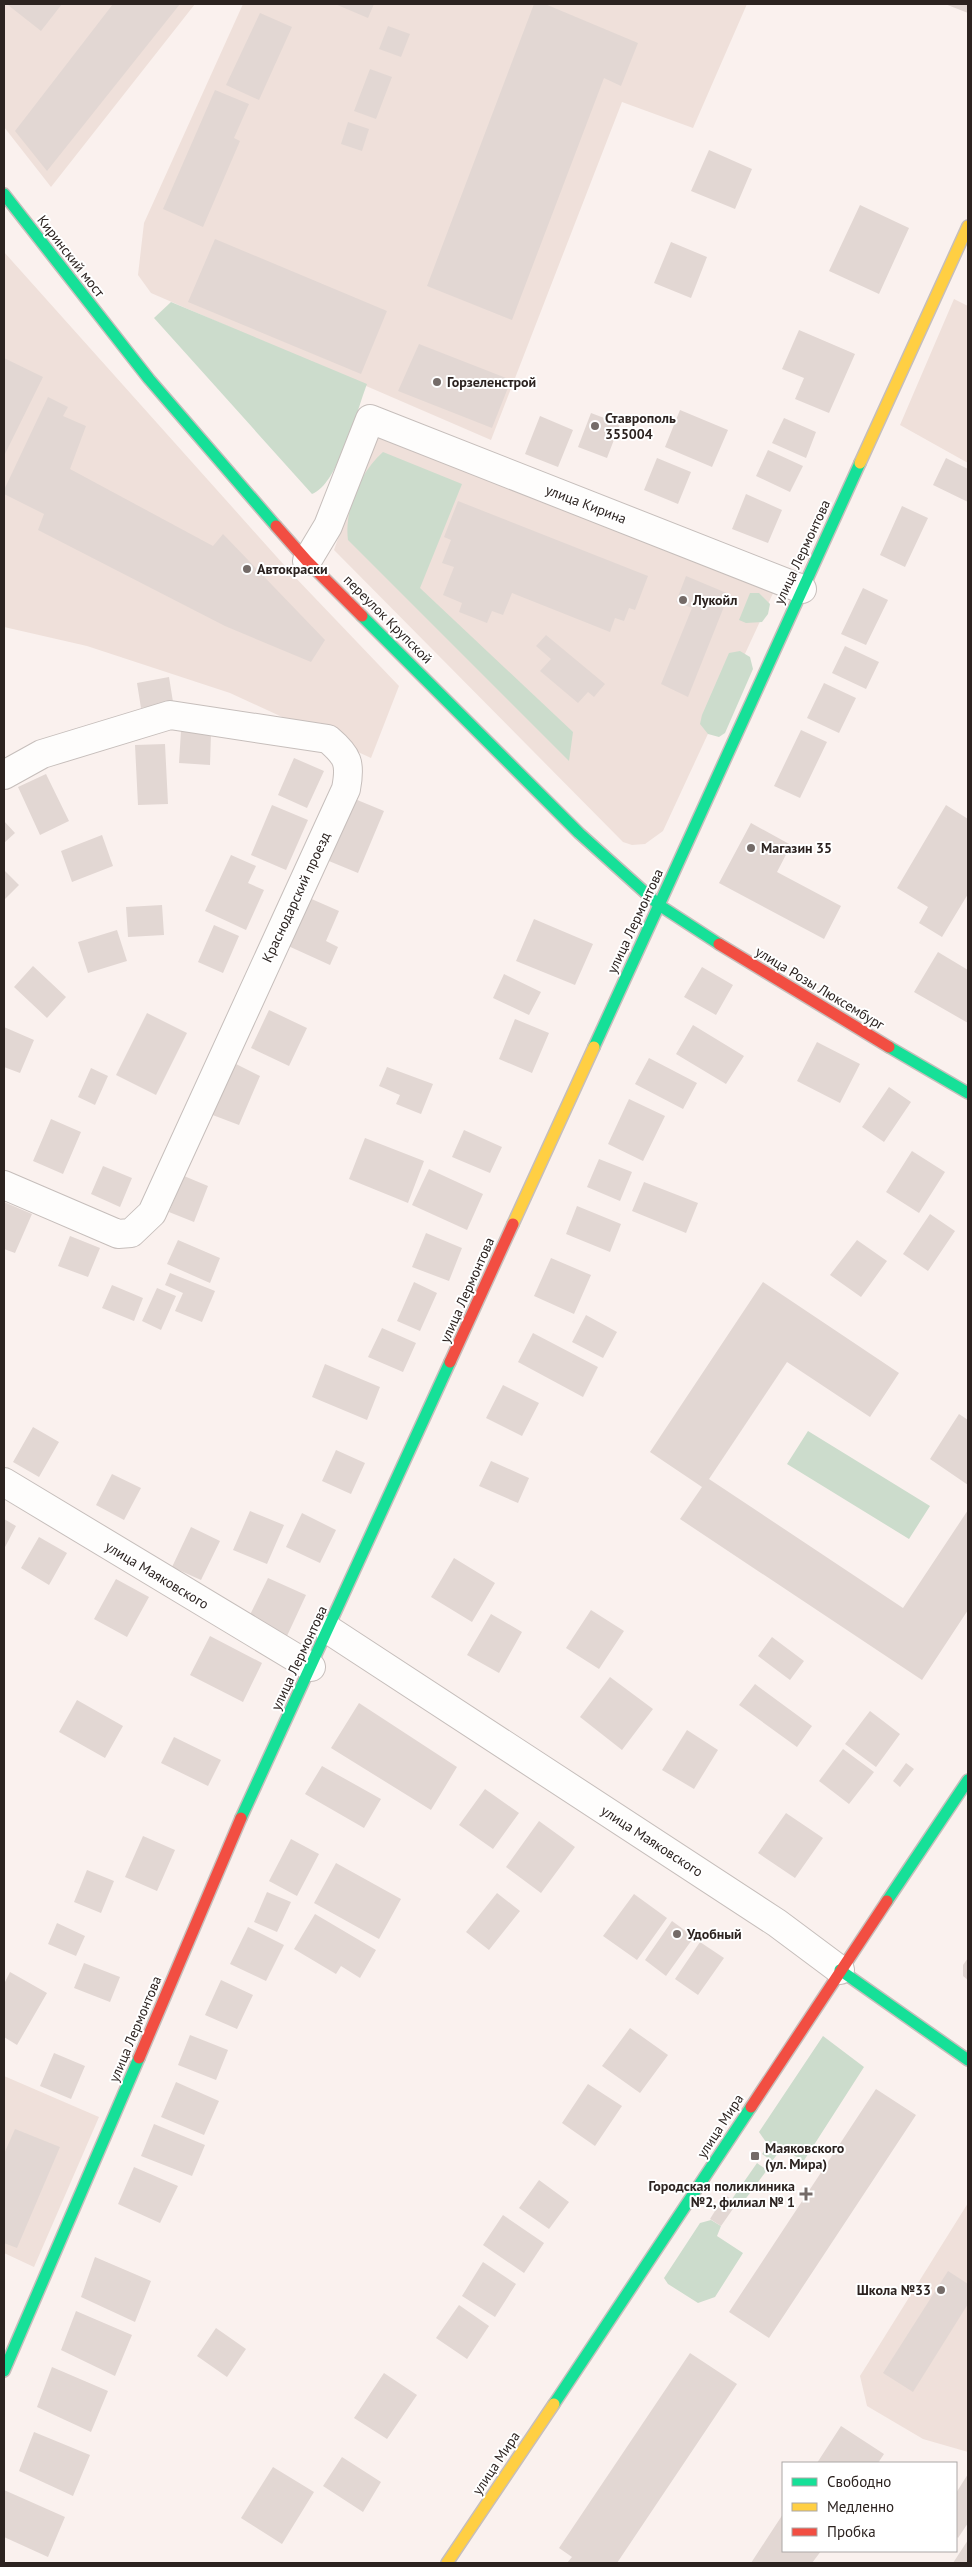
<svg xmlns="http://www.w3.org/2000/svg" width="972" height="2567" font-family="'PT Sans',sans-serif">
<rect width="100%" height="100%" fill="#faf1ee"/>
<path fill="#efe0da" d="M 4,4 L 195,4 L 51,187 L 4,127 Z
M 243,4 L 747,4 L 693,128 L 622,102 L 491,440 L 151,293 L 138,275 L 144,223 Z
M 4,252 L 293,575 L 399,686 L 371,758 L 230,693 L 87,646 L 4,627 Z
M 954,299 L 968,306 L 968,463 L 900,425 Z
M 374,435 L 775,589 L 663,831 L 645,844 L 632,845 L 623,842 L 334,550 Z
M 4,2076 L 99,2117 L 34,2267 L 4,2253 Z
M 968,2203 L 968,2452 L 923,2439 L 867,2406 L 860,2376 Z"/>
<path fill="#ccdccc" d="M 171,302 L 367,384 C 357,410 338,485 312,494 L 154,318 Z
M 383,452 L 462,484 L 420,588 L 573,732 L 569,761 L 348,540 C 344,510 360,472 383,452 Z
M 750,593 L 759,593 L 770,604 L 768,614 L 762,622 L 746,623 L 739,620 Z
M 740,651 L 750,657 L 753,669 L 725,733 L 719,737 L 708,734 L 700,724 L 702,715 L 729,653 Z
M 808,1431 L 930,1506 L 909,1539 L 787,1464 Z
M 823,2036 L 864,2067 L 803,2162 L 783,2147 L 772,2161 L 762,2154 L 768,2145 L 759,2132 Z
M 757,2163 L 767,2170 L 741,2205 L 732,2199 Z
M 711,2220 L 721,2226 L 717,2236 L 743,2253 L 715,2297 L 698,2303 L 668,2284 L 664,2278 L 700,2223 Z"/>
<path fill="#e2d7d3" d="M 9,4 L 62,4 L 41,31 L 8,5 Z
M 113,4 L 180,4 L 47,171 L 15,131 Z
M 335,4 L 374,4 L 368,18 Z
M 534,4 L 545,4 L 638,43 L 621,86 L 604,78 L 512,320 L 427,286 Z
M 945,4 L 968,4 L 968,13 Z
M 260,13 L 292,27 L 259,100 L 226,85 Z
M 388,26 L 410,34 L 401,57 L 379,49 Z
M 370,69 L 392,77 L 376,119 L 354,111 Z
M 215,90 L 249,104 L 234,138 L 240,141 L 203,227 L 163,209 Z
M 348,122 L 369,129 L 362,151 L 341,144 Z
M 709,150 L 752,169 L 735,209 L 691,191 Z
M 860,205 L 909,228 L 879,294 L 829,271 Z
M 215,239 L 387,311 L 361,374 L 188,302 Z
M 671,242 L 707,257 L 691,298 L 654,283 Z
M 799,330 L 855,354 L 829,413 L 795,399 L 804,378 L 782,369 Z
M 419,344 L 511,380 L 492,428 L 398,391 Z
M 4,358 L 43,377 L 4,456 Z
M 48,397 L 68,407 L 63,416 L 86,426 L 70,469 L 213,546 L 223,534 L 325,640 L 311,662 L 225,626 L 38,530 L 44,514 L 4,494 L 4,490 Z
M 680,410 L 728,430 L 712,467 L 665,447 Z
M 591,413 L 620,424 L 607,458 L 578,447 Z
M 540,416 L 573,430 L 558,467 L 525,454 Z
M 784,418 L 816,432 L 806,458 L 772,443 Z
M 768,450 L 803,466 L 790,492 L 756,476 Z
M 657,458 L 691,472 L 678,504 L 644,490 Z
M 946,458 L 968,469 L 968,502 L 933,485 Z
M 746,494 L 782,510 L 768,543 L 732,529 Z
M 458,501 L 648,576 L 635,610 L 629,608 L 624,621 L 615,618 L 610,632 L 512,593 L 503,615 L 492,611 L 487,623 L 459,612 L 462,603 L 443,595 L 454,567 L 442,563 L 451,540 L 444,537 Z
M 902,506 L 928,518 L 905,567 L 880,555 Z
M 686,576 L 729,594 L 688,697 L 661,684 L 692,608 L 676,602 Z
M 863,588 L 888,600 L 866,645 L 841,634 Z
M 546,635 L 605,684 L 594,697 L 588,692 L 578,703 L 540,671 L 551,659 L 536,646 Z
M 845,646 L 879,662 L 866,689 L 832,673 Z
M 169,677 L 173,702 L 141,708 L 137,683 Z
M 824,683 L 856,698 L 839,733 L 807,718 Z
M 801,730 L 827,742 L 800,798 L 774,786 Z
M 181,731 L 211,733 L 210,765 L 179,763 Z
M 165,744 L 168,804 L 138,805 L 135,745 Z
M 294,758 L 324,771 L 307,808 L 278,795 Z
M 46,774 L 69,821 L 40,835 L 18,787 Z
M 350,797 L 384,811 L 358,873 L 324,859 Z
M 272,805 L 308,820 L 286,870 L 251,855 Z
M 946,805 L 968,819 L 968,894 L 942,937 L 919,923 L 928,907 L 897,888 Z
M 4,821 L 15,833 L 4,843 Z
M 751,823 L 791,845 L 777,872 L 841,906 L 824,939 L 719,883 Z
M 102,835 L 113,866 L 72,882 L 61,851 Z
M 231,855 L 256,866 L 248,883 L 264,890 L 246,930 L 205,911 Z
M 4,870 L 19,885 L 4,900 Z
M 307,897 L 339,911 L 326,941 L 338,947 L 330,965 L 286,945 Z
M 162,905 L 164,935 L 128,937 L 126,907 Z
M 534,919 L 593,944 L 575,985 L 516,961 Z
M 214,925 L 239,936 L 223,973 L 198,962 Z
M 117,930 L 127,961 L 88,973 L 78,942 Z
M 938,952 L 968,970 L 968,1023 L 914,992 Z
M 33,966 L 66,997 L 47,1018 L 14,987 Z
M 702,967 L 733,985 L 716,1015 L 684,997 Z
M 504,974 L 541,992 L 529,1015 L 493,998 Z
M 269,1010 L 307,1028 L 289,1066 L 251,1048 Z
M 147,1013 L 187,1033 L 156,1095 L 116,1075 Z
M 515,1019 L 549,1033 L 532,1073 L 499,1059 Z
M 693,1025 L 744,1056 L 726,1084 L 676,1054 Z
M 4,1027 L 34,1040 L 20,1073 L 4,1067 Z
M 817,1042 L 860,1064 L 840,1103 L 797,1081 Z
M 649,1058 L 697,1083 L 683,1109 L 635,1084 Z
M 232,1062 L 260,1076 L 239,1125 L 210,1114 Z
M 387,1067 L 433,1084 L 421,1114 L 396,1104 L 400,1095 L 379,1086 Z
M 91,1068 L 108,1076 L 95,1105 L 78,1097 Z
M 889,1087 L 911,1102 L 884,1142 L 862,1127 Z
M 629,1099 L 665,1116 L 643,1161 L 608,1144 Z
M 51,1119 L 81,1132 L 63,1174 L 33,1161 Z
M 464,1130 L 502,1147 L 490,1173 L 452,1157 Z
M 365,1138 L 424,1161 L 408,1203 L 349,1179 Z
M 912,1151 L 945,1172 L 919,1213 L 886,1192 Z
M 599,1159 L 632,1172 L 620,1201 L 587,1187 Z
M 103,1166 L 132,1178 L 120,1207 L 91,1194 Z
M 429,1169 L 483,1194 L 467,1230 L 412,1205 Z
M 184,1176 L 208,1186 L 194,1222 L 169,1212 Z
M 644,1182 L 698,1203 L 686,1233 L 632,1211 Z
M 4,1202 L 32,1214 L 15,1253 L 4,1249 Z
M 577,1206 L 621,1224 L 610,1252 L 566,1234 Z
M 930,1214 L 955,1231 L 928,1271 L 903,1254 Z
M 426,1233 L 462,1248 L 449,1281 L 412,1267 Z
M 70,1236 L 100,1248 L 88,1277 L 58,1266 Z
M 178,1240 L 220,1258 L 210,1283 L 167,1264 Z
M 857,1240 L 887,1261 L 861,1297 L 830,1275 Z
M 551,1258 L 591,1275 L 574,1314 L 534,1296 Z
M 170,1273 L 215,1291 L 202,1322 L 175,1311 L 183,1293 L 165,1285 Z
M 414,1282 L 437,1293 L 420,1331 L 397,1321 Z
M 763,1282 L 899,1373 L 870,1417 L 787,1362 L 709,1479 L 903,1608 L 968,1510 L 968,1610 L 922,1680 L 680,1519 L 702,1487 L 650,1452 Z
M 112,1285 L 143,1298 L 134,1321 L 102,1308 Z
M 157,1288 L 176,1296 L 161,1330 L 142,1321 Z
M 586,1315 L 617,1332 L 603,1358 L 572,1342 Z
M 382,1328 L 416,1343 L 403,1372 L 368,1357 Z
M 533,1333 L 598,1367 L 583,1397 L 518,1362 Z
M 325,1364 L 380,1387 L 367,1420 L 312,1397 Z
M 503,1385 L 539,1403 L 522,1436 L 486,1418 Z
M 959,1414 L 968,1420 L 968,1485 L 930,1459 Z
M 33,1427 L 59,1442 L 39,1477 L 13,1462 Z
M 336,1450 L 365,1463 L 351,1494 L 322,1481 Z
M 491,1461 L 529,1478 L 518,1503 L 479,1486 Z
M 112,1474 L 141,1488 L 124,1520 L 96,1505 Z
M 250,1511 L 284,1525 L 267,1564 L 233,1550 Z
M 302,1513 L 336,1530 L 320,1563 L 286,1547 Z
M 4,1519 L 16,1526 L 4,1549 Z
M 191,1527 L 220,1541 L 201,1580 L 172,1567 Z
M 39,1537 L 67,1553 L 49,1585 L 21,1568 Z
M 454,1558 L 495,1583 L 472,1622 L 431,1597 Z
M 268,1578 L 306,1595 L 287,1636 L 248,1619 Z
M 116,1579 L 149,1597 L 127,1637 L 94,1619 Z
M 591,1610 L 624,1631 L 599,1669 L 566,1648 Z
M 491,1614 L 522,1632 L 499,1673 L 467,1655 Z
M 210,1636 L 262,1663 L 243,1702 L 190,1675 Z
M 772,1637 L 804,1661 L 790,1680 L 758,1656 Z
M 610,1677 L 653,1709 L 622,1750 L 580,1717 Z
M 755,1684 L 812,1726 L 797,1747 L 739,1705 Z
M 77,1700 L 123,1726 L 105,1758 L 59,1732 Z
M 359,1703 L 457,1767 L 431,1810 L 331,1748 Z
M 870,1711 L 900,1734 L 876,1767 L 845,1744 Z
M 687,1730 L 718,1750 L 694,1789 L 662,1770 Z
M 174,1737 L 221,1760 L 208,1786 L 161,1763 Z
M 843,1749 L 874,1772 L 849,1804 L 819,1781 Z
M 906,1763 L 914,1769 L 900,1787 L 893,1781 Z
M 322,1766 L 381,1799 L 364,1828 L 305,1794 Z
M 485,1789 L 519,1813 L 493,1849 L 459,1825 Z
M 786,1813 L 823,1838 L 795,1878 L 758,1853 Z
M 539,1821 L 575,1847 L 541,1893 L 506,1867 Z
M 143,1836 L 175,1850 L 157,1891 L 125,1877 Z
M 291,1839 L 319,1854 L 297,1896 L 269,1881 Z
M 336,1863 L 401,1899 L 379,1939 L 314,1903 Z
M 87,1870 L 114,1881 L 101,1913 L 74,1902 Z
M 267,1892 L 291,1902 L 277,1932 L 254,1922 Z
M 497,1893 L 520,1911 L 489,1950 L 466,1932 Z
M 634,1894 L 667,1918 L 637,1960 L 603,1936 Z
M 315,1914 L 376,1950 L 360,1978 L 341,1966 L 336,1974 L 294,1949 Z
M 672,1921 L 694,1937 L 666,1976 L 645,1960 Z
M 57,1923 L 85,1936 L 76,1956 L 48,1944 Z
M 248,1927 L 284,1945 L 266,1981 L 230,1964 Z
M 700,1942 L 724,1958 L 698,1995 L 675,1979 Z
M 968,1958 L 968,1980 L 963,1976 L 963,1965 Z
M 84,1963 L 120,1977 L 110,2002 L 74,1988 Z
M 10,1972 L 47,1993 L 17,2045 L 4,2037 L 4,1984 Z
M 221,1980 L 253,1995 L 237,2029 L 205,2015 Z
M 630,2028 L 668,2055 L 640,2093 L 602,2066 Z
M 190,2035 L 228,2050 L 216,2080 L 178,2065 Z
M 54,2053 L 85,2066 L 71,2099 L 40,2086 Z
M 176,2082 L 219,2101 L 204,2135 L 161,2117 Z
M 588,2084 L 622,2106 L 595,2146 L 562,2123 Z
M 876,2089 L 916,2115 L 769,2338 L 729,2312 Z
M 154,2124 L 205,2145 L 192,2176 L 141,2156 Z
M 15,2129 L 60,2147 L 17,2248 L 4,2243 L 4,2154 Z
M 134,2167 L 178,2186 L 160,2223 L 118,2204 Z
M 539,2180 L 569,2202 L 549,2229 L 519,2208 Z
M 725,2195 L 737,2203 L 721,2226 L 710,2219 Z
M 503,2215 L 544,2243 L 524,2273 L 483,2245 Z
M 95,2257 L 151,2281 L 135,2322 L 81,2297 Z
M 483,2262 L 516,2284 L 495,2317 L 462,2296 Z
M 948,2271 L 968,2284 L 968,2304 L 913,2392 L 883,2373 Z
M 459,2305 L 489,2326 L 467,2359 L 436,2338 Z
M 76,2311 L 132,2335 L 115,2376 L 61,2350 Z
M 216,2328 L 246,2349 L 227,2377 L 197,2356 Z
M 690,2353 L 737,2384 L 617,2563 L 567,2563 L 572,2557 L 559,2548 Z
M 52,2367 L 108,2391 L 91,2432 L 37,2407 Z
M 384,2373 L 417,2395 L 387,2439 L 354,2418 Z
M 841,2426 L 884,2454 L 878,2463 L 817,2463 Z
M 34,2432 L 90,2455 L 73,2496 L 19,2471 Z
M 342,2457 L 381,2482 L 363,2512 L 323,2486 Z
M 273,2467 L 314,2492 L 282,2544 L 241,2518 Z
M 968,2474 L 968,2523 L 958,2538 L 956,2536 L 956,2493 Z
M 4,2490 L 65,2517 L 48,2557 L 4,2537 Z
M 783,2514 L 783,2551 L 821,2551 L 812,2563 L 751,2563 Z
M 968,2540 L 968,2563 L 953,2563 Z"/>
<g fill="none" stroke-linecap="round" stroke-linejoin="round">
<defs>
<path id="street" d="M 307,561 L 328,526 L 370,419 L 802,589
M 4,775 L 42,754 L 170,715 L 328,739 C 348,756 351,763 346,789 L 152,1213 L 131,1233 L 118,1234 L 4,1185
M 4,1482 L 311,1667
M 329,1630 L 777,1923 L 840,1970"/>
<path id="fast" d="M 4,194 L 149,379 L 276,526
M 362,616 L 579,833 L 659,905 L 594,1047
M 719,944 L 659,905 L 860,463
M 889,1047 L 968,1093
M 241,1818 L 450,1362
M 887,1901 L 968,1780
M 840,1970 L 968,2060
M 4,2371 L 139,2058
M 554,2404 L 751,2107"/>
<path id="slow" d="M 860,463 L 968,226
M 513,1224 L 594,1047
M 447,2563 L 554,2404"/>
<path id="jam" d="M 276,526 L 307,561 L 362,616
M 719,944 L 889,1047
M 450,1362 L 513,1224
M 139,2058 L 241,1818
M 751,2107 L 887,1901"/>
</defs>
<use href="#street" stroke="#c6bebb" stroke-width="30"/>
<use href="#fast" stroke="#c6bebb" stroke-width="14"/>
<use href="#slow" stroke="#c6bebb" stroke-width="14"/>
<use href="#jam" stroke="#c6bebb" stroke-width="14"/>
<use href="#street" stroke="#fefdfc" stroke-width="28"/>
<use href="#fast" stroke="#16e098" stroke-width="11"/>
<use href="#slow" stroke="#ffcf43" stroke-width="11"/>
<use href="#jam" stroke="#f24e42" stroke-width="11"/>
</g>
<g fill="#746b68" stroke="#fff" stroke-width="2">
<circle cx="437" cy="382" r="5"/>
<circle cx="595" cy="426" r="5"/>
<circle cx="247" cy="569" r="5"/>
<circle cx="683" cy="600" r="5"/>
<circle cx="751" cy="848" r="5"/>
<circle cx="677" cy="1934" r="5"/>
<rect x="750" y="2151" width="10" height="10" rx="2.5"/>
<path d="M803.5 2186.5h5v5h5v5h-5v5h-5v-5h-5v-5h5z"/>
<circle cx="941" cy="2290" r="5"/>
</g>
<g text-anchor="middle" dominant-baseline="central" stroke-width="4" stroke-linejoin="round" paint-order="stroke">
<g font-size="14" fill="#2c2320" stroke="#fff">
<text transform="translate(71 256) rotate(52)">Киринский мост</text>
<text transform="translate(586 504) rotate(21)">улица Кирина</text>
<text transform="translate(802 552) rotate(-65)">улица Лермонтова</text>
<text transform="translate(388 619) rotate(45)">переулок Крупской</text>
<text transform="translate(296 897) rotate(-65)">Краснодарский проезд</text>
<text transform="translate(635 921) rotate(-65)">улица Лермонтова</text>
<text transform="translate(820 988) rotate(31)">улица Розы Люксембург</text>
<text transform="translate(467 1290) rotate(-66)">улица Лермонтова</text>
<text transform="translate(157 1575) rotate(31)">улица Маяковского</text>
<text transform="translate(299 1658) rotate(-65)">улица Лермонтова</text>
<text transform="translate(652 1841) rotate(33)">улица Маяковского</text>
<text transform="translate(135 2029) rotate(-67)">улица Лермонтова</text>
<text transform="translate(720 2126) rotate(-57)">улица Мира</text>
<text transform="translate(496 2463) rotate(-56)">улица Мира</text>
</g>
<g font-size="14" font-weight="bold" fill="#2c2320" stroke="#fff" text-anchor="start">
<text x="447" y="382">Горзеленстрой</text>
<text x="605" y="418">Ставрополь<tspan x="605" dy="16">355004</tspan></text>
<text x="257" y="569">Автокраски</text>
<text x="693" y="600">Лукойл</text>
<text x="761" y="848">Магазин 35</text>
<text x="687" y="1934">Удобный</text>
<text x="765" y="2148">Маяковского<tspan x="765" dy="16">(ул. Мира)</tspan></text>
<text x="795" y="2186" text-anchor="end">Городская поликлиника<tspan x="795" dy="16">№2, филиал № 1</tspan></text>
<text x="931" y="2290" text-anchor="end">Школа №33</text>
</g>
</g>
<rect width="972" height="2567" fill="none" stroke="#2c2320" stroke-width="10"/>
<rect x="782" y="2462" width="175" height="90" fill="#ffffff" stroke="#aba7a6"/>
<rect x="792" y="2478" width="25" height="8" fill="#16e098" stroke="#aba7a6"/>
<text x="827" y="2487" font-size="15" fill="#2c2320">Свободно</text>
<rect x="792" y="2503" width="25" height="8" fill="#ffcf43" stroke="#aba7a6"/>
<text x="827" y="2512" font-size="15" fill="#2c2320">Медленно</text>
<rect x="792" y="2528" width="25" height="8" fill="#f24e42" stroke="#aba7a6"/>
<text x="827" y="2537" font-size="15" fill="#2c2320">Пробка</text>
</svg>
